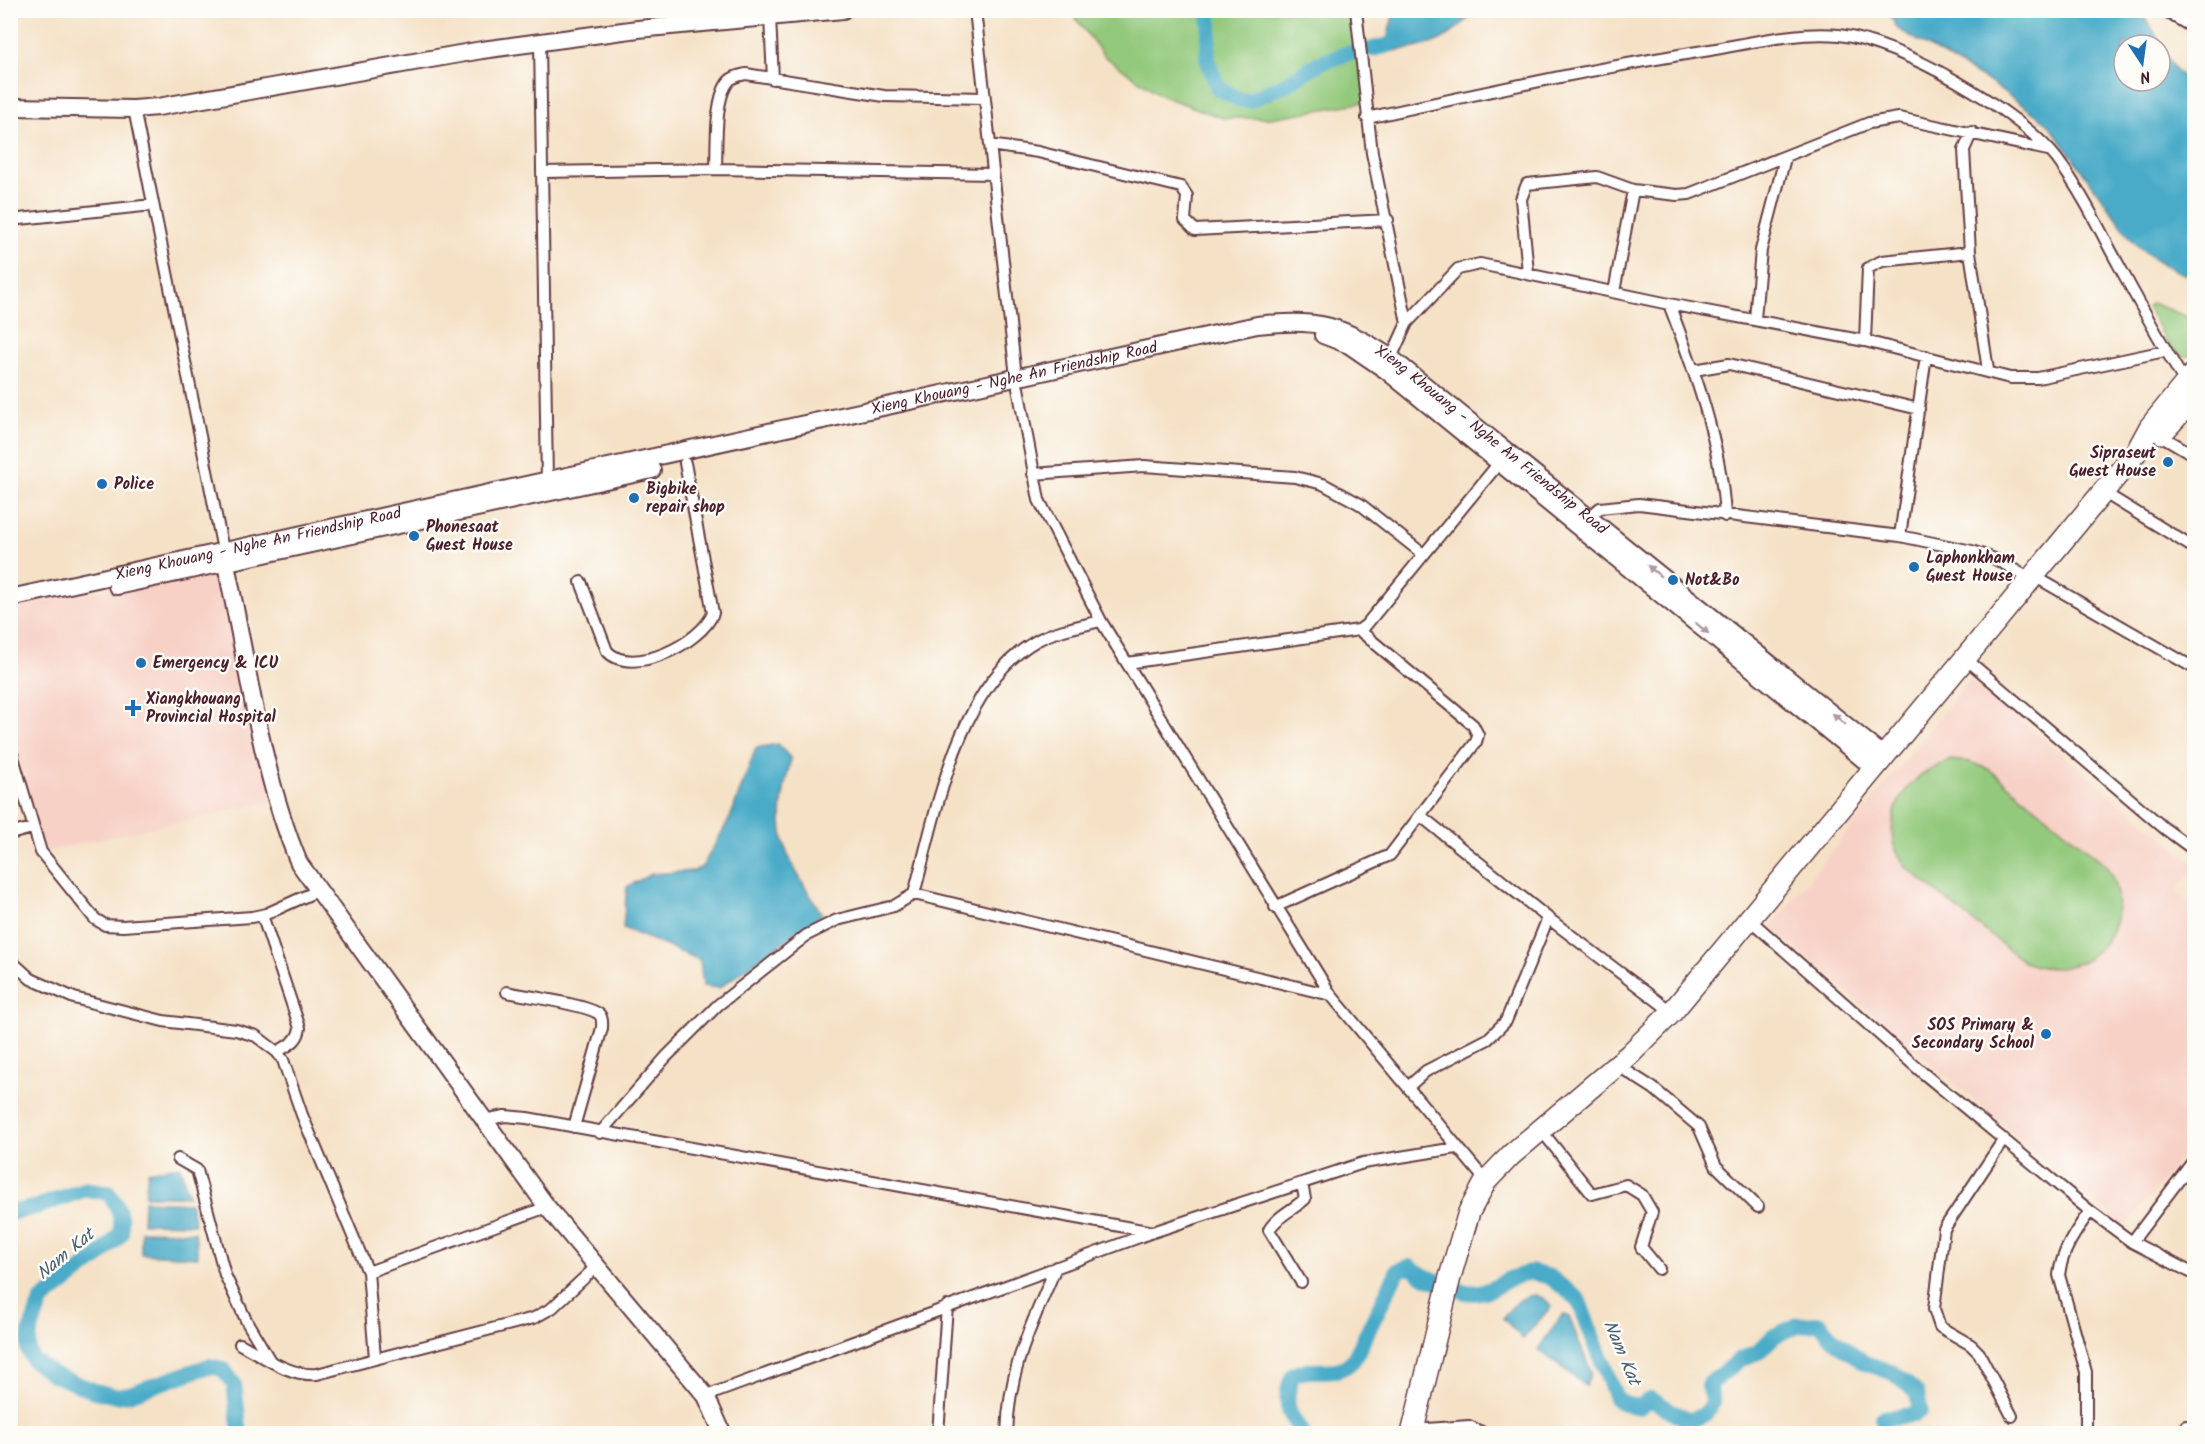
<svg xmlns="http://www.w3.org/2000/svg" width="2205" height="1444" font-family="Kalam,sans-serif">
	<rect width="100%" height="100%" fill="#fdfcf7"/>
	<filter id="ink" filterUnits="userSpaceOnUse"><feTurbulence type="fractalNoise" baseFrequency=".0167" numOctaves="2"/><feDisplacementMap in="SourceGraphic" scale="12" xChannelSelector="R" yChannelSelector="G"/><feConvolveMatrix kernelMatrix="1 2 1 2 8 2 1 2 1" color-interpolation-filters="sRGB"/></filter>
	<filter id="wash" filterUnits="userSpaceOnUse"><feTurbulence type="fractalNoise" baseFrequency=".008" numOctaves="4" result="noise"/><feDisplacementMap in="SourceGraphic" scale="24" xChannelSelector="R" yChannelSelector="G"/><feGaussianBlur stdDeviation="1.35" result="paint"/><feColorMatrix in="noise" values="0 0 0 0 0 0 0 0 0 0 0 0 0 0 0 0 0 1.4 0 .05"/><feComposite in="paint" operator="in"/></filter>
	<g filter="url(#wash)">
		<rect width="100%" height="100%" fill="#f5e1c6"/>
		<path fill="#f7d1c6" d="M225 562 278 800 41 852 11 747 10 609Z
			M1970 679 2194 863V867L2177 891 2194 907V1141L2131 1221 2122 1226 1771 927Z"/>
		<path fill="#93c97b" stroke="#6e7453" stroke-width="1.5" d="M1070 11H1356L1366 102 1270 118H1223L1162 96 1105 57Z
			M2151 303 2194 319V354L2184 357 2169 346 2147 307Z
			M1951 760 1971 762 1990 770 2106 865C2142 924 2088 988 2024 962L1907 868C1903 862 1898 855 1895 848 1892 841 1892 829 1893 821 1899 787 1921 772 1951 760Z"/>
		<path fill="#48abc8" stroke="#49657a" stroke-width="1.5" fill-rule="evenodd" d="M2134 10C2163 27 2161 70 2194 83V277C2172 272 2148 256 2132 240L2048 123 1991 83 1898 29 1887 11ZM2124 45H2160V81H2124Z
			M1394 11V10L1476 11C1443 43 1437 45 1392 51L1387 40Z
			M778 744 791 759C771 836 781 849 822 914L719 988 703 986 700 960 623 928 627 887 651 874 694 871 702 867 730 818 756 748Z
			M180 1166 189 1196H145L148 1171Z
			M144 1201 190 1203 195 1224 143 1223Z
			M141 1231 195 1232 198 1257 141 1254Z
			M1535 1295 1545 1299 1551 1307 1523 1339 1503 1318C1512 1306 1519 1297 1535 1295Z
			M1563 1314 1569 1317 1591 1372 1586 1386 1538 1349Z"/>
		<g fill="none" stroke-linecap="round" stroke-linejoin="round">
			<path stroke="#48abc8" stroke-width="16" d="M1208 10 1210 25 1207 59 1218 88 1240 100H1250L1288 83 1317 64 1349 53
				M1372 49 1389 45
				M10 1213 37 1207 86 1189 108 1193C119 1206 122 1218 121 1234L98 1257 41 1301 30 1332 28 1350 33 1360 54 1375 95 1391 116 1396 129 1394 209 1366 223 1369 234 1384 240 1434
				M1303 1434C1286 1412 1283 1399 1293 1375 1314 1364 1337 1380 1354 1359L1398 1270 1410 1267 1424 1276 1465 1292 1475 1293 1492 1289 1509 1279 1531 1272 1550 1277 1578 1299 1616 1398 1624 1404 1639 1407 1651 1399 1689 1421 1705 1414 1713 1402 1708 1385 1739 1360 1758 1352 1774 1336 1798 1325 1820 1324 1834 1340 1865 1363 1894 1373 1917 1393 1920 1410 1914 1415 1883 1418 1886 1434"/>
		</g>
	</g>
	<g filter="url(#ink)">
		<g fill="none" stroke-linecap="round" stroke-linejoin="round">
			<g stroke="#643c42" stroke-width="14">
				<path id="street" d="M975 10 1016 377
					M1356 10 1372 153 1407 323 1391 358
					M770 17 773 79
					M540 42 547 480
					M134 109 223 550
					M1367 118C1481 93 1595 68 1710 50 1751 43 1797 31 1839 35 1900 42 2019 110 2057 159 2078 187 2094 218 2110 249 2135 295 2159 340 2186 384
					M1972 132 1964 150 1970 252 1988 370
					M990 145 1038 152 1181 187 1187 196 1185 220 1195 230 1388 220
					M716 169C717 147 714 98 729 81 733 76 741 75 746 74L884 96 985 98
					M543 172 716 169 993 174
					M10 220 153 205
					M1528 272 1521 199 1527 184 1597 177 1633 190 1677 195 1689 194 1869 123 1899 118 2048 150
					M1614 292 1633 190
					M1669 304C1695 372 1721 443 1725 516
					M1755 319 1761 250 1785 158
					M1407 323 1458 269 1480 264 1669 304 1865 341 2010 378H2038L2165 351
					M1865 341 1868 268 1882 261 1970 252
					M1694 370 1729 364 1919 409
					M1018 388 1039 500 1101 621 1331 995 1486 1181
					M2160 435 2194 455
					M1033 474 1144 466 1295 477 1323 484 1360 504 1423 554
					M2103 492 2194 548
					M1588 518 1600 508 1639 504 1900 536 1972 551 1995 559 2031 579
					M1900 536 1926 356
					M2034 576 2194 668
					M581 582 607 651C631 678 702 643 713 613L685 463
					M1965 658 2164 828 2194 850
					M1127 663 1359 630 1366 625 1499 463
					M10 747 41 852 95 919 105 925 123 926 252 917 266 914 317 891
					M1421 816 1548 918 1672 1012
					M10 834 32 828
					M914 894 1331 995
					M1275 907 1390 855 1476 742 1478 735 1473 725 1359 630
					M262 915 300 1028C298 1042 288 1045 277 1052
					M1749 919 1923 1073 2090 1211 2132 1242 2194 1274
					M10 960 31 979 74 998 163 1021 236 1030 256 1036 277 1052 283 1060 302 1115 368 1272 375 1358
					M507 992C524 996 591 1005 600 1015 603 1019 602 1024 602 1028L574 1127
					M1617 1065 1653 1088 1699 1127 1716 1166 1758 1207
					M1408 1087 1426 1071 1488 1039 1506 1021 1548 918
					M483 1120 505 1116 527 1118 1153 1232
					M1541 1130 1592 1194 1626 1185 1642 1195 1652 1212 1641 1247 1659 1269
					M600 1133 666 1057 718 1005 807 935 837 920 894 906 914 894C936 814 957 686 1036 641 1056 630 1080 626 1101 621
					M2004 1139 1944 1229 1934 1309 1940 1327 1971 1345 1979 1353 2012 1416
					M178 1159 197 1170 225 1275 247 1322 269 1359
					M2132 1242 2194 1160
					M368 1272 547 1207
					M1301 1282 1269 1230C1276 1217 1294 1209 1305 1199L1302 1184
					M240 1344C263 1356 290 1377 317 1374L534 1318 552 1308 598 1265
					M706 1396 1153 1232 1363 1163 1456 1148
					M1413 1430 1469 1426 1486 1434
					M938 1434 947 1306
					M1007 1434C1009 1366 1031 1327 1056 1267
					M2086 1434V1372L2059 1275C2062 1250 2076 1231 2090 1211
					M2182 1434 2186 1426"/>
			</g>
			<g stroke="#643c42" stroke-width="20">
				<g id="secondary">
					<path d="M2169 10 2194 25"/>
					<path d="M10 107 134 109 158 107 482 50 638 29 843 10"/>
					<path d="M1323 335 1349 345 1387 371 1874 768"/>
					<path d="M223 551C247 655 258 765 299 863L547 1207 706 1396 723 1434"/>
					<path d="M117 586 652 470"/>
					<path id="s1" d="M10 598 1257 325C1318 318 1341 325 1391 358L1884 756"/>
				</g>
			</g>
			<g stroke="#643c42" stroke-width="24">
				<path id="highway" d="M2162 433 2194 398
					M1412 1434 1450 1277 1469 1212 1486 1181 1511 1155 1629 1055 1672 1012 2137 451 2150 427 2194 373"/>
			</g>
			<use href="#street" stroke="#fff" stroke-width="10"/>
			<use href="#secondary" stroke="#fff" stroke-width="16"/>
			<use href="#highway" stroke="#fff" stroke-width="21"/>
		</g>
		<defs><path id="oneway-solid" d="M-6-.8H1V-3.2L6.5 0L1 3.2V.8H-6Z" transform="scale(1.5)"/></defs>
		<g fill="#ae9aa0">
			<use href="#oneway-solid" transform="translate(1654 571) rotate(-141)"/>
			<use href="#oneway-solid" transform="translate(1702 628) rotate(39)"/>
			<use href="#oneway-solid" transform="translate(1839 719) rotate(-141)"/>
		</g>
	</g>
	<g fill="#1f6fb2" stroke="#fdfcf7" stroke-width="2">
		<circle cx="2168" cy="462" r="6"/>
		<circle cx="102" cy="484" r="6"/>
		<circle cx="634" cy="498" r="6"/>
		<circle cx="414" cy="536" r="6"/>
		<circle cx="1914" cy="567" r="6"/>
		<circle cx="1673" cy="580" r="6"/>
		<circle cx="141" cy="663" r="6"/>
		<path d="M130 699h6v6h6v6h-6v6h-6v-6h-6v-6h6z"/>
		<circle cx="2046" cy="1034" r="6"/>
	</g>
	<g text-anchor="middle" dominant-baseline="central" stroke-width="5" stroke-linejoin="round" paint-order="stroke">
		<g font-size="16" fill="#4a1f2b" stroke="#fdfcf7">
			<text stroke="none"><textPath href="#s1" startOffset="1028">Xieng Khouang - Nghe An Friendship Road</textPath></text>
			<text stroke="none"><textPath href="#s1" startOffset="1548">Xieng Khouang - Nghe An Friendship Road</textPath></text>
			<text stroke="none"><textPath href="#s1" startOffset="254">Xieng Khouang - Nghe An Friendship Road</textPath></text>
		</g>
		<g font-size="16" font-weight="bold" fill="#4a1f2b" stroke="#fdfcf7" text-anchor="start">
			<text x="2156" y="453" text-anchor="end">Sipraseut<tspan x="2156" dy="18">Guest House</tspan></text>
			<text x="114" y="484">Police</text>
			<text x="646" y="489">Bigbike<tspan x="646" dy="18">repair shop</tspan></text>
			<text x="426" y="527">Phonesaat<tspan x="426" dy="18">Guest House</tspan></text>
			<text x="1926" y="558">Laphonkham<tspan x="1926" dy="18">Guest House</tspan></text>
			<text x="1685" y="580">Not&amp;Bo</text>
			<text x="153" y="663">Emergency &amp; ICU</text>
			<text x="146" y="699">Xiangkhouang<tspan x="146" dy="18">Provincial Hospital</tspan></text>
			<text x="2034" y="1025" text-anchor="end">SOS Primary &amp;<tspan x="2034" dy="18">Secondary School</tspan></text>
		</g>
		<g font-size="18" font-style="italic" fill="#495e72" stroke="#fdfcf7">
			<text transform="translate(66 1255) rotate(-40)">Nam Kat</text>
			<text transform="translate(1621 1353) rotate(67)">Nam Kat</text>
		</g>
	</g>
	<rect width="2205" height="1444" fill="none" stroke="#fdfcf7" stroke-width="36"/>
	<g transform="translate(2142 63) rotate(167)"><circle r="28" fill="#fdfcf7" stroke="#b5a4a5" stroke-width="1.5"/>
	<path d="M0-4.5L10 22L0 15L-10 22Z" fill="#1f6fb2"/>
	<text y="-9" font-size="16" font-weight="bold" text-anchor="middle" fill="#4a1f2b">N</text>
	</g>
</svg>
